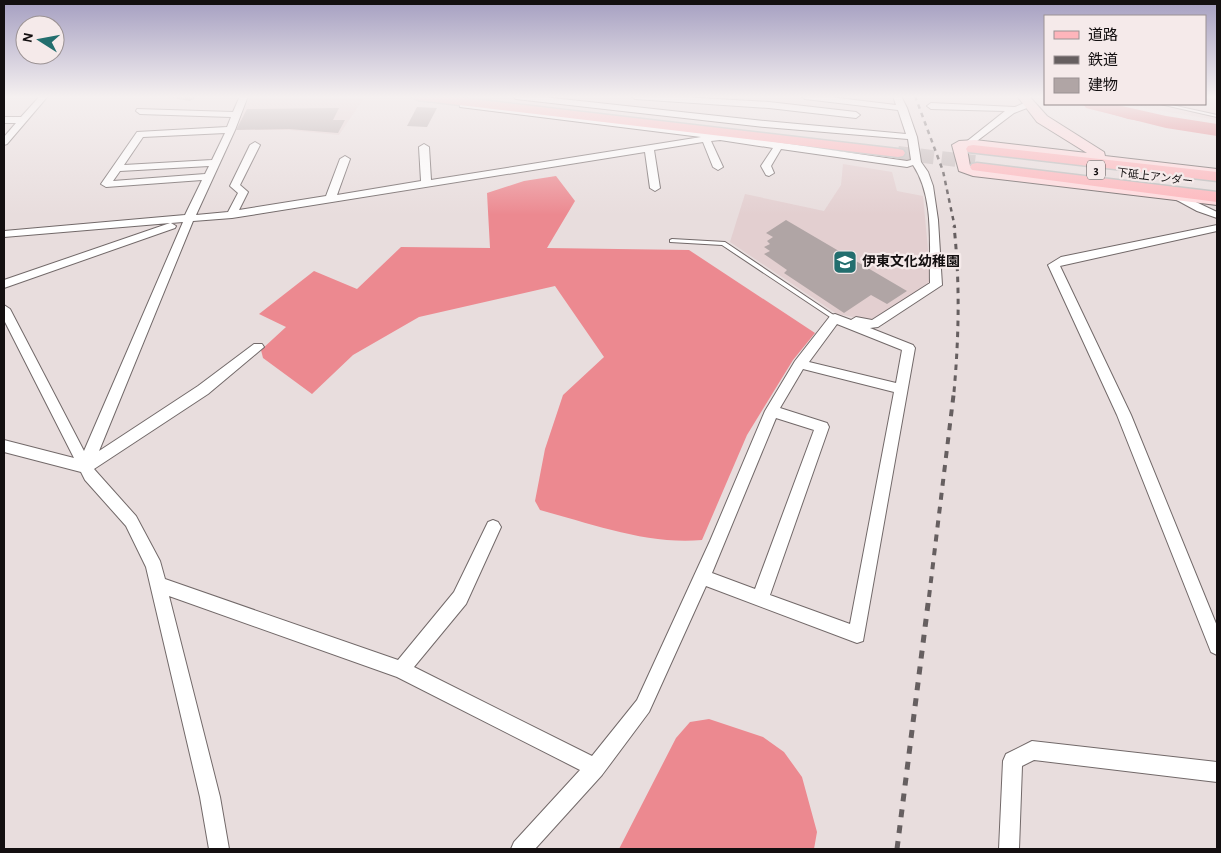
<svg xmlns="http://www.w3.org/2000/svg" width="1221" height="853" font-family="'Alegreya Sans','Noto Sans JP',sans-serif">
	<rect width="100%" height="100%" fill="#e8dddd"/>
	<path fill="#e3cfd0" d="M250 96H344L364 98 339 135 289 130H236Z
		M1205 96H1217V120L1121 104H1205Z
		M843 164 892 172 897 191 923 196 931 282 875 319 870 320 837 314 730 242 745 194 824 211 841 185Z"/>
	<path fill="#ec8990" d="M556 176 575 201 547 248 689 250 815 333 793 360 747 435 702 540C648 545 592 524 540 510L535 501 545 449 563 395 604 357 555 286 419 317 353 355 312 394 263 358 261 350 286 327 259 314 314 271 357 289 401 247 490 248 487 193 524 181Z
		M709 719 763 737 784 752 802 777 817 832 814 849H619L676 738 690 722Z"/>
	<path fill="#e28087" d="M1079 104H1098L1135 115 1217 126V133L1128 119Z"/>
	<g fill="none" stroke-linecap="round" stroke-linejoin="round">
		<path fill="#e28087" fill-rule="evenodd" d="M1083 104H1113L1166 116 1217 124V136L1166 128 1086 108Z"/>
	</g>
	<path fill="#b0a5a5" d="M161 96H199L190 101Z
		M417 107 437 108 427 127 407 126Z
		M339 108 333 120H345L338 133 289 129 236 130 247 109Z
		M786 220 907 291 887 304 871 295 844 313 784 273 787 270 764 254 770 251 764 247 770 244 767 241 773 237 766 233Z"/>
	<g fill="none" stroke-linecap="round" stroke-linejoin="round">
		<path stroke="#c8bebe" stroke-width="14" stroke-dasharray="14 8" stroke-linecap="butt" d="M898 153 975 162"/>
		<g stroke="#726969" stroke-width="2">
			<path id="lane" d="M1160 104H1167L1217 115V117Z
				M672 239 725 242 838 318 837 319H833L722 245 670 242V240Z"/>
		</g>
		<g stroke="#726969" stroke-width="2">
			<path id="street" d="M40 96H48L7 144 4 145V137L16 123H4V117H21Z
				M240 96H248L235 130 196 215 228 212 238 193 230 186 250 145 255 142 260 145 240 185 248 192 239 210 326 196 340 159 345 156 350 159 337 195 421 181 419 147 424 144 429 147 431 180 701 137 460 107V103L463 102 720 134 907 161 911 160 908 139 765 127 516 99 512 96H534L765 121 906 134 898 110 805 99 801 96H822L896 105 893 96H901L907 108 917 137 921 162 928 172 933 186 938 220 942 285 878 327 870 328 913 345 915 348 863 641 857 643 706 586 649 712 602 775 535 849H511L514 842 580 770 397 677 169 596 220 797 229 849H209L200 797 146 567 126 526 85 480 81 472 4 452V440L74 458 4 320V305L10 309 84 451 183 222 171 223 176 226 175 228 4 288V280L170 223 4 237V231L185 215 202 180 106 187 101 184 137 132 227 127 231 117 140 114 136 111 137 109 233 112ZM225 133 212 160 124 165 143 137ZM720 140 773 148 761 166 766 175 769 176 774 173 771 166 781 149 907 167 913 165C935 198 929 246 930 283L872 320 856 317 851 320 835 314 831 315 795 361 765 411 710 541 637 700 592 756 414 667 466 604 501 527 498 522 493 520 488 522 454 592 398 660 165 579 160 561 136 516 94 469 208 394 264 347 262 344H254L198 386 99 451 193 221 232 218 645 152 650 188 655 191 660 188 654 150 703 142 713 167 718 170 723 167 711 141ZM209 166 205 174 113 181 120 171ZM837 324 902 350 896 383 809 362ZM803 369 894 392 850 624 770 595 829 427 827 423 780 408ZM776 418 814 430 755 589 712 573Z
				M631 96H666L769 102 856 112 860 115 856 118 769 108 635 99Z
				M1029 101 1033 104 1032 106 1014 113 969 147 966 146V142L1005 111 931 109 927 106 931 103 1015 107Z
				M1177 193 1217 212V218L1197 211 1173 198V194Z
				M1217 225V231L1060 266 1131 415 1217 626V655L1211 652 1117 415 1048 265 1061 257Z
				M1032 741 1217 762V782L1034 760 1022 766 1019 849H999L1003 761 1006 754Z"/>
		</g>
		<g stroke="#726969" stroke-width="2">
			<path id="secondary" d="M1017 96H1029L1047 116 1104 152 1105 156 1217 169V177L975 148 967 149 970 166 976 168 1217 197V205L973 176 959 171 952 145 959 141 975 140 1087 153 1037 122Z"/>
		</g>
		<g stroke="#bdbcbc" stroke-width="3">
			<path id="primary" d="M411 96H447L898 149 903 150 905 153 903 156 898 157 418 100Z
				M973 145 1217 172V181L968 152 966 149 968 146Z
				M977 163 1217 192V202L972 170 970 167 972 164Z"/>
		</g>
		<use href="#lane" fill="#fff" fill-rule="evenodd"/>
		<use href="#street" fill="#fff" fill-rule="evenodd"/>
		<use href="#secondary" fill="#ffdadd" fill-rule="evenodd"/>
		<use href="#primary" fill="#feb5bb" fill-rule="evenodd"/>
		<path stroke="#665f60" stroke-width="2.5" stroke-dasharray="4.5 4.5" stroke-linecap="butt" d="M915 96 943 171 955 228"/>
		<path stroke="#665f60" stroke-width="3" stroke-dasharray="5.5 5.5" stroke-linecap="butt" d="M954 392C959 336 960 282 954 226"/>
		<path stroke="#665f60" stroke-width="4" stroke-dasharray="7 7" stroke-linecap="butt" d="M929 597 954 391"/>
		<path stroke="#665f60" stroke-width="5" stroke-dasharray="8 8" stroke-linecap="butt" d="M897 849 929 596"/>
	</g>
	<linearGradient id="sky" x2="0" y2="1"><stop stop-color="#a59fc1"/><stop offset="0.45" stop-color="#f5f0f0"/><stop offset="1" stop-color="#f5f0f0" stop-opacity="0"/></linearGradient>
	<rect width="1221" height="215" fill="url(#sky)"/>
	<defs>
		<g id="school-square" transform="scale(1.25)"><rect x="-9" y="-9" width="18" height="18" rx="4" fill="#226e6e" stroke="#f5eaea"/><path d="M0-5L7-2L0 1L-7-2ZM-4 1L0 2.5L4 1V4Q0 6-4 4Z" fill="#fff"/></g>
	</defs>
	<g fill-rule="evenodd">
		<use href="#school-square" x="845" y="262"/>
	</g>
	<g text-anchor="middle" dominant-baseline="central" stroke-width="4.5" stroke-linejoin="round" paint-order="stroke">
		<g font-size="11" fill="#130f10" stroke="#f5eaea">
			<text transform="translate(1155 177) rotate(7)">下砥上アンダー</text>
		</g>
		<rect fill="#f5eaea" stroke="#575151" stroke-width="1" x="1087" y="160.5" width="18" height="19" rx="4"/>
		<g font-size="12" font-weight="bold" fill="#130f10">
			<text x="1096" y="170">3</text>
		</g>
		<g font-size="14" font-weight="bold" fill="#130f10" stroke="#f5eaea" text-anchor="start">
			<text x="862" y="262">伊東文化幼稚園</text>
		</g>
	</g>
	<rect width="1221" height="853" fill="none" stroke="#130f10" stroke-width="10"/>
	<rect x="1044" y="15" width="162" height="90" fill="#f5eaea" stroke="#9b9293"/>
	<rect x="1054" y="31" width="25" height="8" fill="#feb5bb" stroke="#9b9293"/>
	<text x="1088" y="40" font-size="15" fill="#130f10">道路</text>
	<rect x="1054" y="56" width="25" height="8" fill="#665f60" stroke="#9b9293"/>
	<text x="1088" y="65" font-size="15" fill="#130f10">鉄道</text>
	<rect x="1054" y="78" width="25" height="15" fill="#b0a5a5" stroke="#9b9293"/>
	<text x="1088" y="90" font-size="15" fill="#130f10">建物</text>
	<g transform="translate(40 40) rotate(281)"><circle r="24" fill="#f5eaea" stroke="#9b9293"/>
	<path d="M0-4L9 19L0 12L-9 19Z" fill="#226e6e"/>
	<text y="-8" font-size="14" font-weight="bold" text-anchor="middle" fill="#130f10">N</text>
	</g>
</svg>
